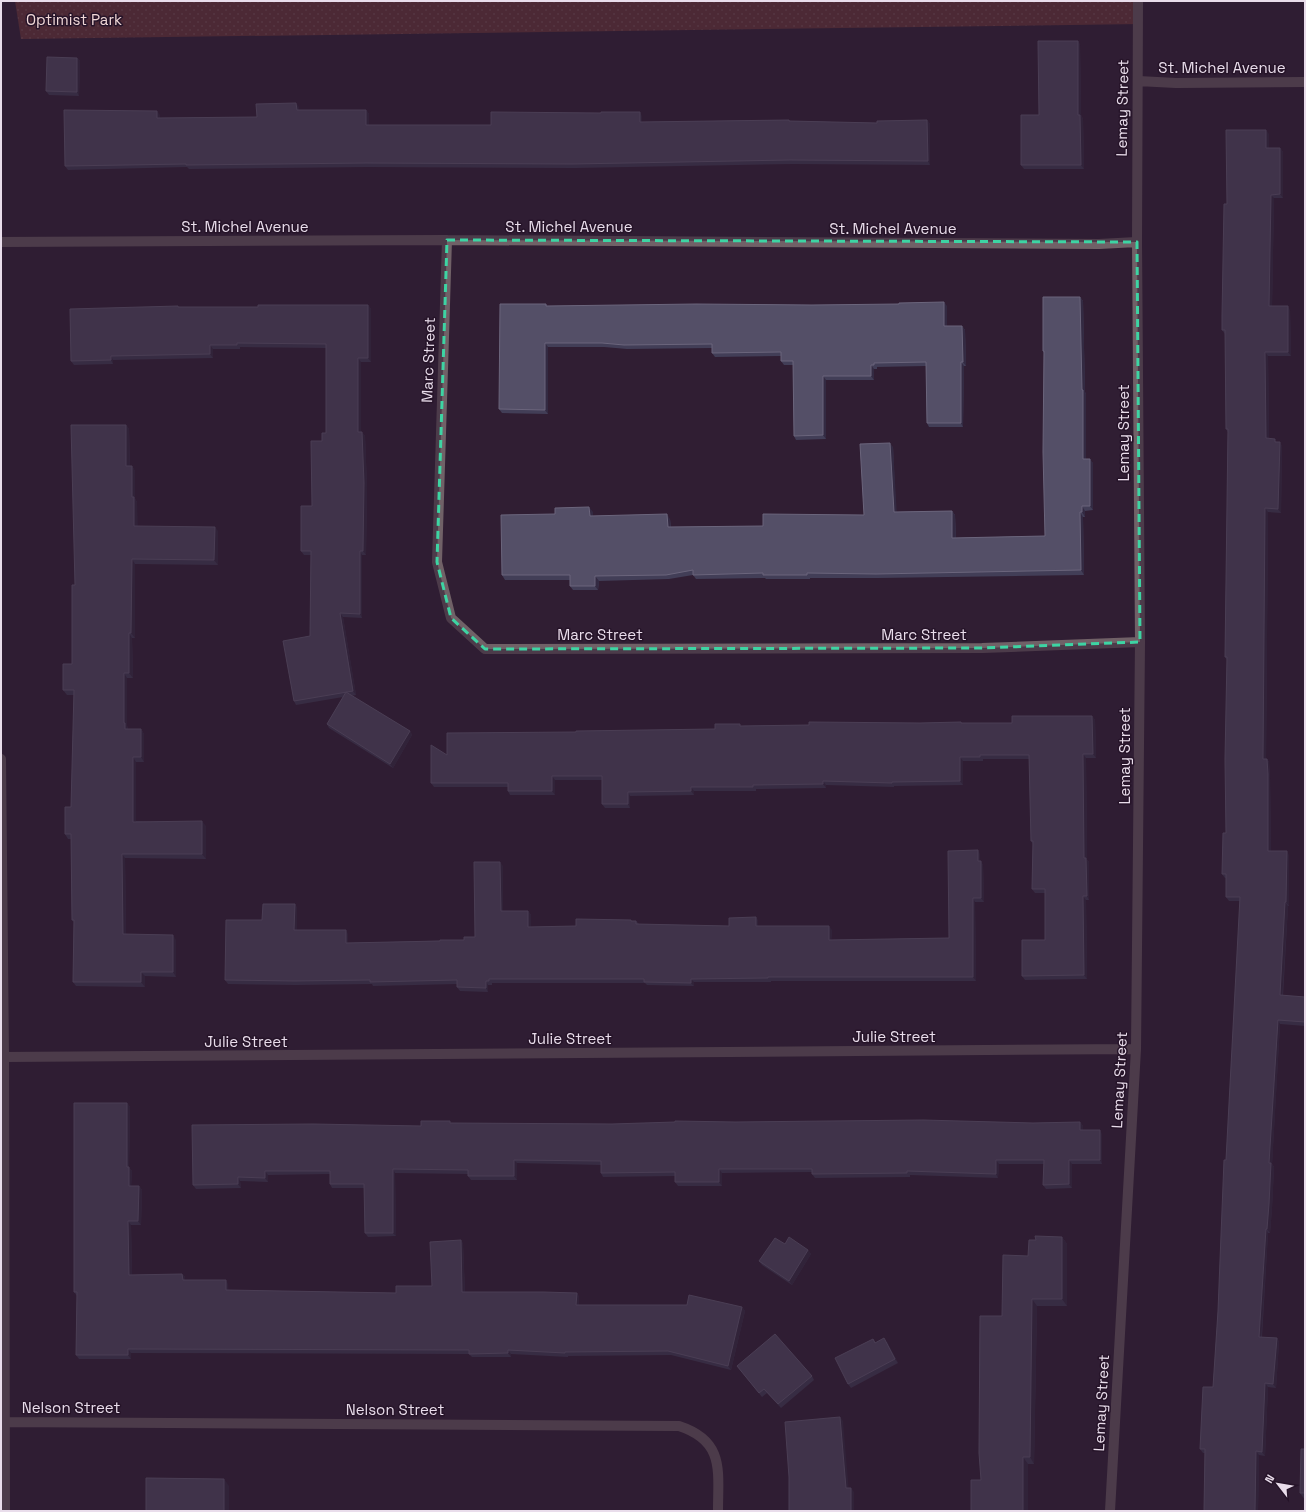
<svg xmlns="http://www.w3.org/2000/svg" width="1306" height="1512" font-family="'Space Grotesk',sans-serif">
	<defs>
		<pattern id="park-dots" width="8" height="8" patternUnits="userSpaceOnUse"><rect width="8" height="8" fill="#6f3938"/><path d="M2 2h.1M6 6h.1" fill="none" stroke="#845555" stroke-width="1.8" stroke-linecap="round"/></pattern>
	</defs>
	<rect width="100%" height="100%" fill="#301e33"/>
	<path fill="url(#park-dots)" d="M15 1H1140L1141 24 21 39Z"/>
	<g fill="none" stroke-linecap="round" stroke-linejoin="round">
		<path stroke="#706167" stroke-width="10" d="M1138 81 1176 83 1305 82
			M447 240 437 562 451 618 485 649 982 648 1140 642
			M1 242 447 240 1099 244 1137 242
			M1 759 4 1057 5 1511
			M4 1057 1136 1049
			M1 1422 679 1426C725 1441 718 1471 718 1511
			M1110 1511 1136 1049 1140 642 1137 242 1138 1"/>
	</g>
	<path fill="#423e57" d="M1078 41 1080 45 1081 115 1083 119 1084 169H1024L1021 165 1039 115Z
		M77 58 80 61 79 96 49 95 46 91Z
		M299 107V110H366L369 114V125H491L642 116V122L789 120 790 121 877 123 927 120 930 124V165L793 164 575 168 368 167 189 169 187 167 68 170 65 166 160 115V118L257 117Z
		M1269 134V148H1280L1283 152V198H1274L1272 306 1290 310 1291 356H1268L1269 438 1277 442 1282 446 1281 513 1268 512 1266 759H1267L1269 762 1270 778 1271 851 1289 855V906H1288L1283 996 1305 997V1026L1280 1024 1272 1164 1274 1167 1272 1208 1270 1233H1268L1262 1337 1277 1338 1279 1342 1276 1388 1268 1387 1265 1456 1259 1455 1258 1511H1204L1205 1453H1203L1200 1449 1213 1387 1218 1311 1240 901H1229L1226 897V878H1225L1222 874 1226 833 1227 660 1225 657 1228 432 1226 429 1225 334 1222 330 1227 204Z
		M1080 297 1083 301 1085 392 1086 394V459L1093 463V510L1085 511V517H1083L1084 575 879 578H810V579H766L765 578 696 579 693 575 669 579 599 581 598 590H573L570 586V580H505L502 575 555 514 593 512V516L670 519 671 527 763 526 864 515 893 447 896 512 952 511 955 515 956 538 1045 536 1044 353 1043 351Z
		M546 304 547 306 812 305 947 306V326H962L965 330 966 366H964L963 427H929L927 423 926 366 877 367V369H874V380H826V439L796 440 794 436 793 365H784L781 361V356L715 357 712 353V348L627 349 604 347H548V414L502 413 499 409Z
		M368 305 371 309V362H361V432L365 436 367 487 366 555H362V618L343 617 356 695 351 696 410 731 412 735 393 768 329 728 327 724 343 697 296 705 294 701 310 636 311 555H304L301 551 312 506 322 441 326 433V348L240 347V349H213V358L113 360V364L74 365 71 361 178 307H258Z
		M126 425 129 429 130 466H132L135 471V499L137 502V526L218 531V565L135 564V638H132L133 678H127V726L128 728V729H141L144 734V762H136V821L206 826V859L125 858 126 934 176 940V977L145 976V987L76 986 73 982 74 922 72 920 71 839H68L65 834 71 807 74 695H67L63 690 72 664 75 585Z
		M1092 716 1095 720 1096 758H1086L1087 860 1089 862V900H1086L1087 979 1025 980 1022 976 1045 940V893H1035L1032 889 1033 844 1031 841 1029 759H983V761H963V785L894 786V787L826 785V788L756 789V791H694V795L630 796V808H605L602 804V780H555V795H510L508 791V787H434L431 783 447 755 576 732 715 729 741 726 920 723 961 722 962 723H1012Z
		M980 854V861L983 865 984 902H975L976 981H771V982H694V986L647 985 645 983H492V985H488V992L460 991 457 987V984L373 986 372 984 296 985 228 984 225 980 262 920 295 904 297 908V930L348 934V943L464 940 475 937 503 866V911H528L531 915V927L576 926 636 921 639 924 729 926 756 917 758 921V926L832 930 831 940 949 938Z
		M127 1103 130 1107 129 1168 132 1171 131 1186H139L142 1190 141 1225H131L132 1275 182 1274 185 1277V1280L228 1284V1290L396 1293 432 1286 461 1240 463 1244 465 1292 577 1293 579 1297V1305L742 1307 745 1311 731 1370 671 1355 568 1356V1357L511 1354V1357H472L469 1354 131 1353V1359H79L76 1355 77 1296 74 1292Z
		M735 1122 1033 1123 1080 1122 1083 1126V1130L1102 1134V1164H1072V1188L1046 1189 1043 1185 1044 1164H999L998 1178 910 1175V1177L815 1178 812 1174V1172L722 1173V1186H678L675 1182V1176L603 1177 601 1173V1165L517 1163V1180H471L468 1176V1174L395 1173 396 1236 368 1237 365 1233 364 1188H332L330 1184V1174L268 1175V1182L240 1181 241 1188 196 1189 193 1185 421 1126 451 1123 612 1124Z
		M1062 1237 1067 1244V1306H1037L1034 1464H1028V1511H971L981 1480 1002 1316 1036 1240Z
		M785 1244 808 1250 811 1254 792 1285 762 1265 759 1261Z
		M873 1339 876 1343 887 1342 898 1363 851 1388 848 1384Z
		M737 1366 812 1376 814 1380 781 1408 767 1393 762 1397Z
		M1305 1449V1500L1300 1493Z"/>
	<path fill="#332a42" d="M1078 41 1080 45 1081 115 1083 119 1084 169 1081 165 1078 115Z
		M77 58 80 61 79 96 77 92Z
		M296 103 299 107V114L297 110Z
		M366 110 369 114V129L366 125Z
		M157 111 160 115V122L157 118Z
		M640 112 642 116V126L640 122Z
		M927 120 930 124V165L928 161Z
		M1266 130 1269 134V152L1266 148Z
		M1280 148 1283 152V198L1280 194Z
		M1271 195 1274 198 1272 310 1269 306Z
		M1080 297 1083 301 1085 392 1086 394V463L1083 459Z
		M944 302 947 306V330L944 326Z
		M368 305 371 309V362L368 358Z
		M1288 306 1290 310 1291 356 1288 352Z
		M962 326 965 330 966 366 963 362Z
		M545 343 548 347V414L545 410Z
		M210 345 213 349V358L210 354Z
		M1265 352 1268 356 1269 442 1266 438Z
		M111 356 113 360V364L111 360Z
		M358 358 361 362V436L358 432Z
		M961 362 964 366 963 427 961 423Z
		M871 365 874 369V380L871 376Z
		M823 376 826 380V439L823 435Z
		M126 425 129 429 130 470 126 466Z
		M362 432 365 436 367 487 366 555 363 551Z
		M1280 442 1282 446 1281 513 1278 509Z
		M890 443 893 447 897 516 894 512Z
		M1090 459 1093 463V510L1090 506Z
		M132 466 135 471V499L137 502 138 531 134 526 132 497Z
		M1082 506 1085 511V517L1082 512Z
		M589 507 593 512V521L590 516Z
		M1265 508 1268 512 1266 763 1263 759Z
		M952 511 955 515 956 542 952 538Z
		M1080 512 1083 517 1084 575 1081 570Z
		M667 514 670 519 671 531 668 527Z
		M215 527 218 531V565L214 560Z
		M360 551 362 555V618L360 614Z
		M132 559 135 564V638L131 633Z
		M595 576 599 581 598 590 595 586Z
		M340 613 343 617 356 695 353 691Z
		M129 633 132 638 133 678 129 673Z
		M124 673 127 678V726L128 728V734L125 729 124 723Z
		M1092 716 1095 720 1096 758 1093 754Z
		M141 729 144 734V762L141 757Z
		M410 731 412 735 393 768 390 764Z
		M1083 754 1086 758 1087 860 1089 862V900L1087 896 1084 858Z
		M133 757 136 762V826L133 822Z
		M960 757 963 761V785L960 781Z
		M1267 759 1269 762 1270 778 1271 855 1268 851Z
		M552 776 555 780V795L552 791Z
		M823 781 826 785V788L823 784Z
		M691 787 694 791V795L691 791Z
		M628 792 630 796V808L628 804Z
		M202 821 206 826V859L202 854Z
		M978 850 980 854V865L978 861Z
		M1287 851 1289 855V906L1286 902Z
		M122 854 125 858 126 939 123 934Z
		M981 861 983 865 984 902 981 898Z
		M500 862 503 866V915L501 911Z
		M1083 896 1086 900 1087 979 1084 975Z
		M973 898 975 902 976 981 973 977Z
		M1285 902 1288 906 1282 999 1280 995Z
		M295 904 297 908V934L294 930Z
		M528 911 531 915V931L528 927Z
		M756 917 758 921V930L756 926Z
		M829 926 832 930 831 944 829 940Z
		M346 930 348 934V947L346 943Z
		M173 935 176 940V977L173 972Z
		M141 972 145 976V987L141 982Z
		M691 979 694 982V986L691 983Z
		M486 981 488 985V992L486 988Z
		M1278 1020 1280 1024 1272 1164 1274 1167 1272 1208 1270 1233 1267 1229 1269 1163Z
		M127 1103 130 1107 129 1168 132 1171 131 1190 129 1186 127 1167Z
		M1080 1122 1083 1126V1134L1080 1130Z
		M1100 1130 1102 1134V1164L1100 1160Z
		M514 1160 517 1163V1180L514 1176Z
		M996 1160 999 1164 998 1178 996 1174Z
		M1069 1160 1072 1164V1188L1069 1184Z
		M393 1169 395 1173 396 1236 393 1233Z
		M719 1169 722 1173V1186L719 1182Z
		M265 1171 268 1175V1182L265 1178Z
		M238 1177 240 1181 241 1188 238 1184Z
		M139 1186 142 1190 141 1225 138 1221Z
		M128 1221 131 1225 132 1279 129 1275Z
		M1266 1229 1268 1233 1261 1341 1259 1337Z
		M1062 1237 1067 1244V1306L1062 1299Z
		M461 1240 463 1244 465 1296 462 1292Z
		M808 1250 811 1254 792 1285 789 1281Z
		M182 1274 185 1277V1284L183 1280Z
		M226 1280 228 1284 229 1294 226 1290Z
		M577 1293 579 1297V1309L576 1305Z
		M1032 1299 1037 1306 1034 1464 1030 1457Z
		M742 1307 745 1311 731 1370 728 1366Z
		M884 1338 887 1342 898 1363 895 1359Z
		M1277 1338 1279 1342 1276 1388 1273 1384Z
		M128 1349 131 1353V1359L128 1355Z
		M508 1350 511 1354V1357L508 1353Z
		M1265 1383 1268 1387 1265 1456 1262 1452Z
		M840 1417 843 1421 849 1492 846 1488Z
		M1256 1451 1259 1455 1258 1511H1255Z
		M1023 1457 1028 1464V1511H1023Z
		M224 1479 229 1486V1511H224Z
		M851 1488 854 1492V1511H851Z"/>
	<path fill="#544f67" stroke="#6b657c" d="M1038 41H1078V115H1080L1081 165H1021V115H1039Z
		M47 57 77 58V92L46 91Z
		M296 103 297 110H366V125H491V112L601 113V112H640V122L789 120V121L877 123V121L927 120 928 161 790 160 572 164 366 163 186 165V164L65 166 64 110 157 111V118L257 117 256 104Z
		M1226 130H1266V148H1280V194L1271 195 1269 306H1288V352H1265L1266 438 1275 439V442H1280L1278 509 1265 508 1263 759H1267L1268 774V851H1287L1286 902H1285L1280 995 1305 997V1022L1278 1020 1269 1163H1271L1269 1204 1267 1229H1266L1259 1337 1277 1338 1273 1384 1265 1383 1262 1452 1256 1451 1255 1511H1204L1205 1449H1200L1203 1387H1213L1218 1311 1224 1160H1226L1240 897H1226V874H1222L1223 833H1226L1225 759 1227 657H1225L1228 429H1226L1225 330H1222V316L1224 204H1227Z
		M1043 297H1080L1082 390H1083V459H1090V506H1082V512H1080L1081 570 876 574 807 573V575H763V573L693 575V570L666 575 595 576V586H570V575H502L501 515 555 514V508L589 507 590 516 667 514 668 527 763 526V514L864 515 860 444 890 443 894 512 952 511V538L1045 536 1043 452 1044 351H1043Z
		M944 302V326H962L963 362H961V423H927L926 362 874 363V365H871V376H823V435L794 436 793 361H781V352L712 353V344L624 345 602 343H545V410L499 409 500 304H546V306L696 304 812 305 899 304V303Z
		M258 305H368V358H358V432H362L364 483 363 551H360V614L340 613 353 691 294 701 283 641 310 636 311 551H301V506H312L311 441H322V433H326V344L237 343V345H210V354L111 356V360L71 361 70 309 178 306V307H258Z
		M71 425H126V466H132V497H134V526L215 527 214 560 132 559 131 633H129V673H124V723H125V729H141V757H133V822L202 821V854H122L123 934 173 935V972H141V982H73L74 920H72L71 834H65V807H71L74 690H63V664H72V585H75Z
		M346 692 410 731 390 764 327 724Z
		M1012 716H1092L1093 754H1083L1084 858H1086L1087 896H1083L1084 975 1022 976V940H1045V889H1032L1033 841H1031L1029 755H980V757H960V781L892 782V783L823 781V784L753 785V787H691V791L628 792V804H602V776H552V791H508V783H431V745L447 755V733L576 732V731L715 729V724H740V726L809 725V722L920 723 961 722V723H1012Z
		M978 850V861H981V898H973V977H768V978L691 979V983L644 982V979H489V981H486V988L457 987V980L370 982V980L294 981 225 980 226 920H262L263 904H295L294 930H346V943L440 941V940H464V937H475L474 862H500L501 911H528V927L576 926V919L631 920V921H636V924L729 926V918L756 917V926H829V940L949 938 948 851Z
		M74 1103H127V1167H129V1186H139L138 1221H128L129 1275 182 1274 183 1280H226V1290L396 1293V1286H432L430 1242 461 1240 462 1292H543L577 1293 576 1305H687L689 1295 742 1307 728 1366 668 1351 565 1352V1353L508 1350V1353L469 1354V1350L128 1349V1355H76L77 1292H74Z
		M923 1120 1033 1123 1080 1122V1130H1100V1160H1069V1184L1043 1185 1044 1160H996V1174L907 1171V1173L812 1174V1169H719V1182H675V1172L601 1173V1161L514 1160V1176H468V1170L393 1169V1233H365L364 1184H330V1171H265V1178L238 1177V1184L193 1185 192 1125 313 1124 421 1126V1121H450V1123L612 1124 675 1122V1121L735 1122Z
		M1035 1236 1062 1237V1299H1032L1030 1457H1023V1511H971V1480H981L979 1453 980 1316H1002L1003 1255 1028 1256 1029 1240H1036Z
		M789 1237 808 1250 789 1281 759 1261 775 1238 785 1244Z
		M775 1334 812 1376 778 1404 764 1389 759 1393 737 1366Z
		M884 1338 895 1359 848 1384 835 1358 873 1339 875 1343Z
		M840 1417 846 1488H851V1511H789V1477L785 1422Z
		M1301 1449H1305V1493H1300Z
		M146 1478 224 1479V1511H146Z"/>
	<path d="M0 0H1306V1512H0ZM447 240 1137 242 1140 642 982 648 485 649 451 618 437 562Z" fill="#301e33" fill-opacity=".55" fill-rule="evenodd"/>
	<path fill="none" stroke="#3dd4a3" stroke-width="3" stroke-dasharray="8 5" stroke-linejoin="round" d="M447 240 1137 242 1140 642 982 648 485 649 451 618 437 562Z"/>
	<g text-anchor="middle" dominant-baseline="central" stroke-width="3" stroke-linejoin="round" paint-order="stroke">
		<g font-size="15" fill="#f0d7d6" stroke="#261429">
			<text x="74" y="19">Optimist Park</text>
		</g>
		<g font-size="15" fill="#e9ddeb" stroke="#261429">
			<text x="1222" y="67">St. Michel Avenue</text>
			<text transform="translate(1122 108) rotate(-89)">Lemay Street</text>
			<text x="245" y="226">St. Michel Avenue</text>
			<text x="569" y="226">St. Michel Avenue</text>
			<text x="893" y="228">St. Michel Avenue</text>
			<text transform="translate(428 360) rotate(-88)">Marc Street</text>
			<text transform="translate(1123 433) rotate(-90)">Lemay Street</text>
			<text x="600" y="634">Marc Street</text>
			<text x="924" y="634">Marc Street</text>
			<text transform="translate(1124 756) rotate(-90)">Lemay Street</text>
			<text x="894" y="1036">Julie Street</text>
			<text x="570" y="1038">Julie Street</text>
			<text x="246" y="1041">Julie Street</text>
			<text transform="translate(1119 1080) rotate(-87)">Lemay Street</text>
			<text transform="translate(1101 1403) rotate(-87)">Lemay Street</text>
			<text x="71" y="1407">Nelson Street</text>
			<text x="395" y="1409">Nelson Street</text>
		</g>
	</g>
	<rect width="1306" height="1512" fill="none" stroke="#e9ddeb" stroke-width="4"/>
	<g transform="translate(1278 1484) rotate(301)" stroke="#261429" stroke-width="3" paint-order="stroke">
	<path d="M0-3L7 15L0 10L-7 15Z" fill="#e9ddeb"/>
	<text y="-6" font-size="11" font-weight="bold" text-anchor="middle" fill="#e9ddeb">N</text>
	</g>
</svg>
